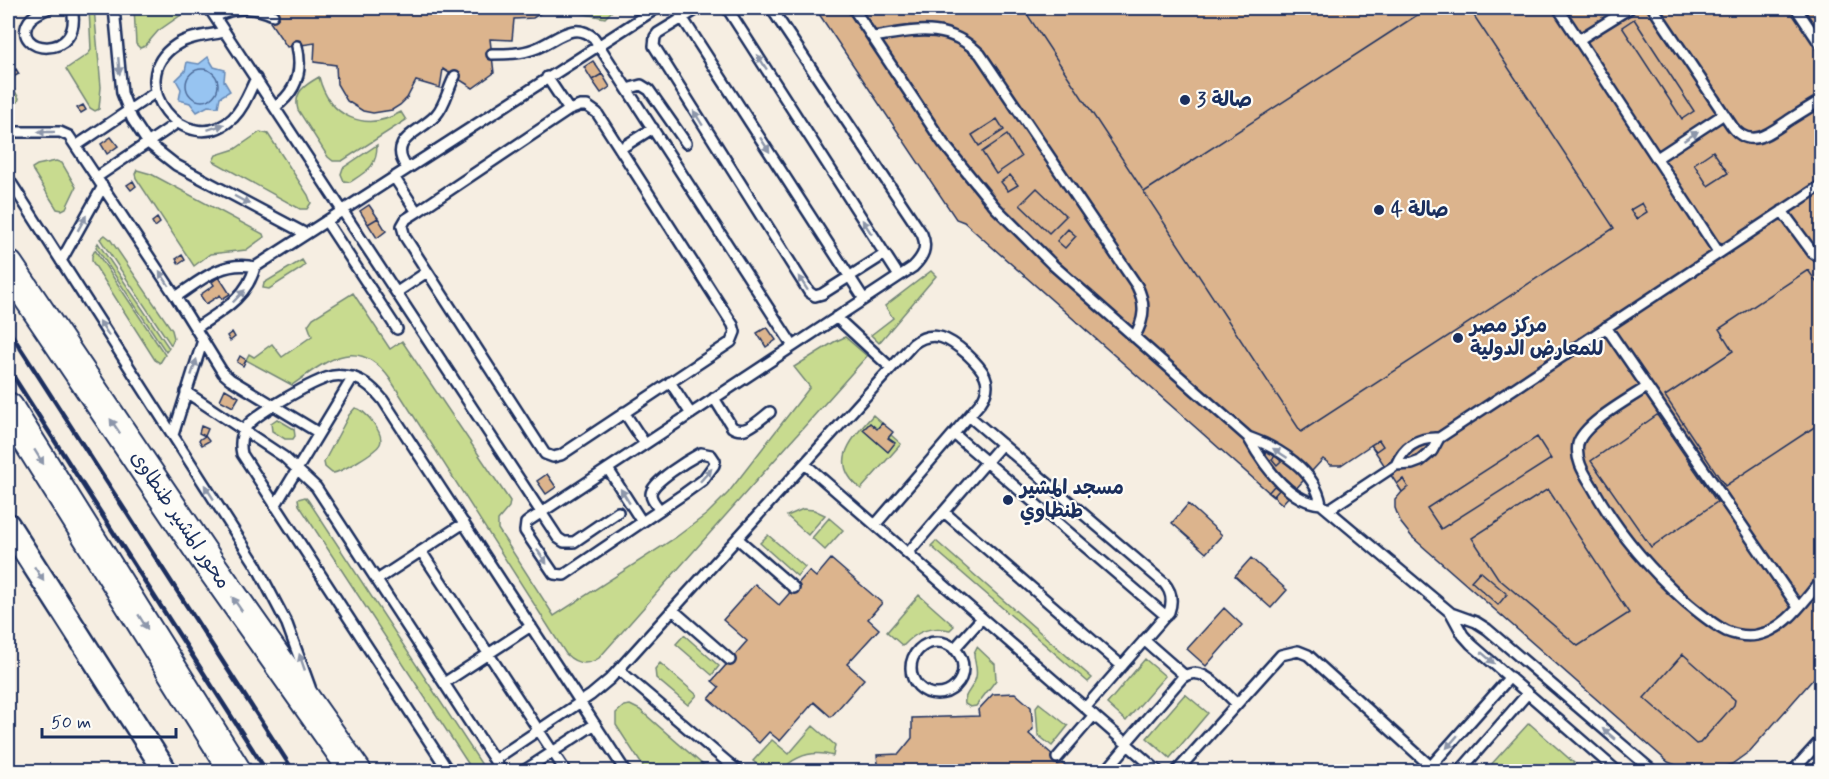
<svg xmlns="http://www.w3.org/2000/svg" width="1829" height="779" font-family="Mynerve,'Playpen Sans Arabic',sans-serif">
	<rect width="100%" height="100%" fill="#f6eee2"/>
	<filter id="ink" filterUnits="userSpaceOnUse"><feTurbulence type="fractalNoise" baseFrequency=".0167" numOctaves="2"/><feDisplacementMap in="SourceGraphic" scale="12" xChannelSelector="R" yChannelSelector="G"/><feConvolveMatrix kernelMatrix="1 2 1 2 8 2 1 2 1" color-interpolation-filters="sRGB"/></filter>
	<g filter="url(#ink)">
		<path fill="#c8db8f" stroke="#728576" stroke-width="1.5" d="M89 8H94L101 87 99 109 95 111 90 108 66 69 88 54 91 50Z
			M134 8H183L181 15 158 31 145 46 140 48 136 44Z
			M588 8H612V11L605 18 579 13Z
			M319 77C329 117 365 133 401 112L406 120 342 161H333L328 157 298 110C293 92 305 85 319 77Z
			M8 80 19 98 18 102H10L8 99Z
			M260 132 268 134 308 195 311 203 307 209H300L213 161 216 155 235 149Z
			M377 145C377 167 367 171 350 182L344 181 341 174 343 168Z
			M56 161 62 163 76 187 66 208 62 210 57 209 33 171 32 168 37 165Z
			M137 170 151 174 263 234 264 237 246 250 210 254 194 266 136 178 135 174Z
			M105 235 110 239 172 330 174 338 171 345 100 239Z
			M98 243 169 348 166 352 96 247Z
			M95 250 165 355 160 363 155 360 92 261V256Z
			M302 260 305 265 302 268 269 289 263 288 264 283Z
			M931 271 936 276 879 343 871 335 893 318 885 306Z
			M353 293 390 349 402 341 510 501 509 507 498 520V529L554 616 675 538 707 514 728 493 810 387 794 367 834 342 845 337 867 356 599 658C587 666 576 664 566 654L390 379C358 334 326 361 292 385L246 360 249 354 254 357 272 344 282 357 312 336 308 325 313 318Z
			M355 408C365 409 385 434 380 444 376 452 340 473 332 473L325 467 324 462 349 415Z
			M873 415 882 423 877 429 870 423 864 431 887 451 894 443 888 438 891 435 901 444 861 489C827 462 853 438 873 415Z
			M277 419 294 429 295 436 293 439H285L272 431 271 423Z
			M305 497 308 500 486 771H473L299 505 298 499Z
			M803 509 814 510 825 515 808 535 787 516Z
			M829 518 843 530 825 550 812 538Z
			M768 535 805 567 797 576 760 543Z
			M936 541 1092 678 1088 682 931 546Z
			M919 595 954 626 950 630C930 625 916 632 903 646L887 632Z
			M684 635 719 666 712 675 676 644Z
			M977 647 995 664 996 680 976 706 970 707 965 704C963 694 974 688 976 677 978 669 974 661 974 653Z
			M1145 659 1165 676 1126 721 1107 704Z
			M660 663 697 695 688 705 656 678 655 669Z
			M1185 694 1208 713 1170 758 1147 738Z
			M1039 703 1068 726 1052 746 1038 735 1036 707Z
			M630 705 640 710 710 771H646L616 725V713L624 706Z
			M1529 723 1583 771H1478L1484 765 1488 768Z
			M813 726 835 745 833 756C813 750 795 756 781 771H765L753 761 772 740 789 754Z"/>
		<path fill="#97c4f1" stroke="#6588b6" stroke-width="1.5" d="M208 57 214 67 225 70 224 81 230 91 220 97 218 107 208 106 197 112 190 103 179 100 181 89 176 80 185 71 187 62 199 64Z"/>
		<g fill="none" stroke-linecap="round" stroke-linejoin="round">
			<path stroke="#4d6b99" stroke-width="1.5" d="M186 85a16 16 0 1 1 32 0a16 16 0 1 1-32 0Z"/>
		</g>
		<path fill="#dcb48d" stroke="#1b2f5e" stroke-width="1.5" d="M278 8H549L533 18 514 19 512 40 490 39 494 73 473 88 443 69 440 88 416 81 407 98 400 105 392 110 373 113 363 111 347 101 337 84 336 65 314 62 315 43 287 47 270 22Z
			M815 8H1822V669L1750 751 1732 764 1711 771H1700L1689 770 1668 762 1412 537 1401 523 1395 508V500L1402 492 1371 445 1341 465H1331L1323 459 1282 504 974 231 964 222 956 219Z
			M1023 8H1428L1144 192Z
			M1428 8H1469L1614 228 1301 432 1144 192Z
			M1634 19 1694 111 1682 119 1622 27Z
			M593 61 602 74 592 80 584 67Z
			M16 69 19 74 13 77 10 72Z
			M602 74 610 87 601 93 592 80Z
			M83 105 86 110 81 113 77 108Z
			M997 119 1004 130 979 146 972 135Z
			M1007 135 1021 157 996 174 982 152Z
			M111 137 118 146 107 154 101 144Z
			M1713 151 1728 173 1708 186 1694 164Z
			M1010 175 1018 185 1008 191 1001 182Z
			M133 181 136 186 131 190 127 185Z
			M1037 188 1066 216 1049 233 1020 205Z
			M1642 203 1647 212 1636 219 1630 210Z
			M369 205 378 218 368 224 360 211Z
			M157 218 160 223 155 227 152 222Z
			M378 218 386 231 377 238 368 224Z
			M1068 229 1076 236 1065 248 1057 241Z
			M182 255 185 260 179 264 176 259Z
			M1808 270 1822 290V422L1725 486 1665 396 1733 351 1719 329Z
			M219 277 230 294 222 299 220 295 206 304 200 295 214 285 212 282Z
			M767 327 776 340 766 347 757 333Z
			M232 332 235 337 230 341 227 336Z
			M240 356 246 360 243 366 237 362Z
			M225 389 239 397 233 407 220 400Z
			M1657 415 1717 502 1651 547 1591 461Z
			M870 423 877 429 882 423 893 432 888 438 895 443 888 452 863 430Z
			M201 426 208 429 205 436 199 433Z
			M205 436 209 441 202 445 199 440Z
			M1537 437 1551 459 1441 529 1427 508Z
			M1379 440 1383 446 1376 451 1371 445Z
			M1275 456 1281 461 1277 465 1272 459Z
			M547 474 556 487 546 494 537 481Z
			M1403 479 1408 487 1402 492 1397 484Z
			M1274 486 1279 490 1273 497 1268 493Z
			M1548 489 1629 613 1578 646 1498 578 1472 538Z
			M1188 504 1222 535 1206 553 1172 523Z
			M1251 558 1287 590 1271 608 1235 576Z
			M831 559 882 603 868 619 879 629 847 664 864 679 831 717 814 702 780 741 769 732 759 743 709 699 719 687 712 681 747 641 723 620 755 584 779 605 809 571 816 577Z
			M1480 571 1507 594 1498 605 1471 581Z
			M1224 608 1242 625 1206 666 1187 649Z
			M1683 654 1735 700 1734 705 1700 743 1696 744 1644 698Z
			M1015 693 1031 707 1033 729 1029 734 1072 772H879L877 755 899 754 912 738V718L979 716 978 710 993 694Z"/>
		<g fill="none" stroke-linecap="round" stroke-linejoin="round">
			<g stroke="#1b2f5e" stroke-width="14">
				<path id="service" d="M49 8C42 11 33 15 29 21 9 53 84 63 72 8
					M114 8 122 93 132 119 148 143 176 165 306 234
					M209 8 558 538 564 542H574L618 512
					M676 8 864 299
					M699 8 658 33 655 37 654 46 809 292 815 296 822 294 885 254
					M727 8 899 276
					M853 8 943 143 995 207 1053 265 1248 437C1263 464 1288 502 1321 504L1451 613 1463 635 1471 644 1618 772
					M1558 8 1719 253
					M1653 8 1732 126C1750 151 1771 132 1789 120 1800 113 1811 106 1822 100
					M1796 8 1822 47
					M215 17C235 7 253 6 273 15
					M225 32C210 35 190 36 176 45 121 81 186 162 233 118 244 107 249 92 256 78
					M873 37C914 31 946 21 980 54L1137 286C1146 304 1145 320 1134 337
					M1580 39 1630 8
					M492 54C506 54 521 54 534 49 555 42 573 19 594 38L793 346
					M547 77 569 110
					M627 89 641 85 649 90 686 143
					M580 106H587L597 113 733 325 735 332 731 342 561 455 553 457 545 454 405 237 402 226 406 219 417 212 569 110Z
					M275 107C296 92 303 71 297 46
					M8 132H60L69 136 176 297 223 373 230 379 319 433
					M76 146 156 92
					M620 149 653 128
					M1657 158 1724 114
					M407 168C386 139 421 132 436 115 446 104 448 88 455 76
					M97 177 177 123
					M394 177 417 212
					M8 178 256 565 287 624 310 687
					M1782 211 1813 253 1822 259
					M326 221 397 329
					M61 261 103 186
					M397 292 427 272
					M176 297C201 280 222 260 255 267
					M836 317 891 368
					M1606 327 1798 607
					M196 328C221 311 247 298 255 267L657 8
					M670 382 691 414
					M1647 387C1629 399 1583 424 1578 444 1575 460 1584 473 1592 486 1616 530 1648 568 1686 602 1698 612 1712 624 1726 631 1736 635 1747 637 1757 635 1786 630 1804 600 1822 580
					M186 392 284 457 316 487 502 772
					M714 398 732 427C745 436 759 420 770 412
					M624 412 645 444
					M969 416 1164 583C1172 592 1173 601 1169 612L1085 708
					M954 434 1166 616
					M173 435 203 340
					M1248 437C1279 448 1315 470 1321 504
					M805 464 1159 772
					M1396 465C1404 446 1419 437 1439 438
					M608 469 642 522
					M275 506 353 377
					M660 510C656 505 651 500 651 494 651 482 690 459 701 453L711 455 715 461 714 465 703 480 685 493 564 575 554 574 525 531 526 523 530 520 913 267C923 257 928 248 922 234L771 8
					M1328 510 1396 465 1412 464 1420 461 1432 451 1439 438 1822 185
					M944 512 1122 666
					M738 539 794 588
					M421 551 566 772
					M908 553 1002 444
					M377 580 464 523
					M673 610 730 660
					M1451 613 1476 622 1487 629 1654 772
					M1144 640 1184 675
					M911 668a26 26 0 1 1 52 0a26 26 0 1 1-52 0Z
					M954 649 982 618
					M619 670 739 772
					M444 683 531 626
					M1126 743 1182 678C1202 662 1223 692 1237 704
					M1057 758 1094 715
					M494 760 591 695 610 679 913 344C933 328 950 339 967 354 982 368 995 382 981 402L875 525
					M1431 766 1510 677
					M449 772 242 454C240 445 240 436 246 427 255 414 309 384 326 378 331 376 338 375 344 376 361 377 372 387 383 400L626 772
					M522 772 595 724
					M1105 772 1128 745
					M1176 772 1281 655 1298 651 1308 655 1437 772
					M1459 772 1528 693
					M1792 772 1822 739"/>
			</g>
			<g stroke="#1b2f5e" stroke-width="27">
				<path id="tertiary" d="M8 525 166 772"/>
			</g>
			<g stroke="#1b2f5e" stroke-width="34">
				<path id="trunk" d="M8 266 208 562 356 772
					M8 408 236 772"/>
			</g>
			<use href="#service" stroke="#fdfcf7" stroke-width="9"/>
			<use href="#tertiary" stroke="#fdfcf7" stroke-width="22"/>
			<use href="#trunk" stroke="#fdfcf7" stroke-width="30"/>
			<path stroke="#1b2f5e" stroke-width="4.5" d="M8 329 294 772
				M8 368 267 772"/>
		</g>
		<defs><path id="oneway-solid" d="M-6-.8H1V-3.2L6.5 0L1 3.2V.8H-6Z" transform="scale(1.5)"/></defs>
		<g fill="#8c96aa">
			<use href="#oneway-solid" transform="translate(762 62) rotate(-123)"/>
			<use href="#oneway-solid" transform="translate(119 66) rotate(85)"/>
			<use href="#oneway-solid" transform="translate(698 118) rotate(-122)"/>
			<use href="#oneway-solid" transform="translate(216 127) rotate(-18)"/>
			<use href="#oneway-solid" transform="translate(46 132) rotate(-180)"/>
			<use href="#oneway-solid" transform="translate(1691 136) rotate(-33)"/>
			<use href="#oneway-solid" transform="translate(765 145) rotate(57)"/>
			<use href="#oneway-solid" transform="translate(242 200) rotate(28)"/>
			<use href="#oneway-solid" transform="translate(82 223) rotate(-61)"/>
			<use href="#oneway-solid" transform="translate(867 227) rotate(-123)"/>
			<use href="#oneway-solid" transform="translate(164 278) rotate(-123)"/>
			<use href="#oneway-solid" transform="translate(803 283) rotate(-123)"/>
			<use href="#oneway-solid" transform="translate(239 296) rotate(-46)"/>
			<use href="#oneway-solid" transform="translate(104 328) rotate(-123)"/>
			<use href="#oneway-solid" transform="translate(194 367) rotate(-72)"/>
			<use href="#oneway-solid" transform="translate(115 426) rotate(-124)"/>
			<use href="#oneway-solid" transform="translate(1280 453) rotate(-147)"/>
			<use href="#oneway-solid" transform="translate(39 457) rotate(58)"/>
			<use href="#oneway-solid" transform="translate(706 475) rotate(-48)"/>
			<use href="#oneway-solid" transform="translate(209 492) rotate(-123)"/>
			<use href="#oneway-solid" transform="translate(625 496) rotate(-122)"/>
			<use href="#oneway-solid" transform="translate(542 557) rotate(56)"/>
			<use href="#oneway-solid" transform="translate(39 574) rotate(57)"/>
			<use href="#oneway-solid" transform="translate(237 604) rotate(-125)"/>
			<use href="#oneway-solid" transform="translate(143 622) rotate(58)"/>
			<use href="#oneway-solid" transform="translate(1488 658) rotate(41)"/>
			<use href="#oneway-solid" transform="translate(302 662) rotate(-109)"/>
			<use href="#oneway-solid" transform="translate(1609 734) rotate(-140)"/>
			<use href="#oneway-solid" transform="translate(1452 742) rotate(131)"/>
		</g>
	</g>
	<g fill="#1b2f5e" stroke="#fdfcf7" stroke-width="2">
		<circle cx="1185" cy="100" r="6"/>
		<circle cx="1379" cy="210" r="6"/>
		<circle cx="1458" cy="338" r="6"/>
		<circle cx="1008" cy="500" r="6"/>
	</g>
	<g text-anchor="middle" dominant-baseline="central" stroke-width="4.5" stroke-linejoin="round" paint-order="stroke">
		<g font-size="20" font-weight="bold" fill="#1b2f5e" stroke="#fdfcf7" text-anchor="start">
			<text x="1197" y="100">صالة 3</text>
			<text x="1391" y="210">صالة 4</text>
			<text x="1470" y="326">مركز مصر<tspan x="1470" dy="23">للمعارض الدولية</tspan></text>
			<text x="1020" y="488">مسجد المشير<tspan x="1020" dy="23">طنطاوي</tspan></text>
		</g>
		<g font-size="20" fill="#1b2f5e" stroke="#fdfcf7">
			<text transform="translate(180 520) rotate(56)">محور المشير طنطاوى</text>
		</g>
	</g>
	<rect width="1829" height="779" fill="none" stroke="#fdfcf7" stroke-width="30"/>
	<rect x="15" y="15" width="1799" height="749" fill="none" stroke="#1b2f5e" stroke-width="2" filter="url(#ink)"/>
	<path d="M42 728v9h134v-9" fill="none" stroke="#1b2f5e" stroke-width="3"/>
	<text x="51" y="728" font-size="18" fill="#1b2f5e" stroke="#fdfcf7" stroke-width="4.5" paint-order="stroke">50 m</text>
</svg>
